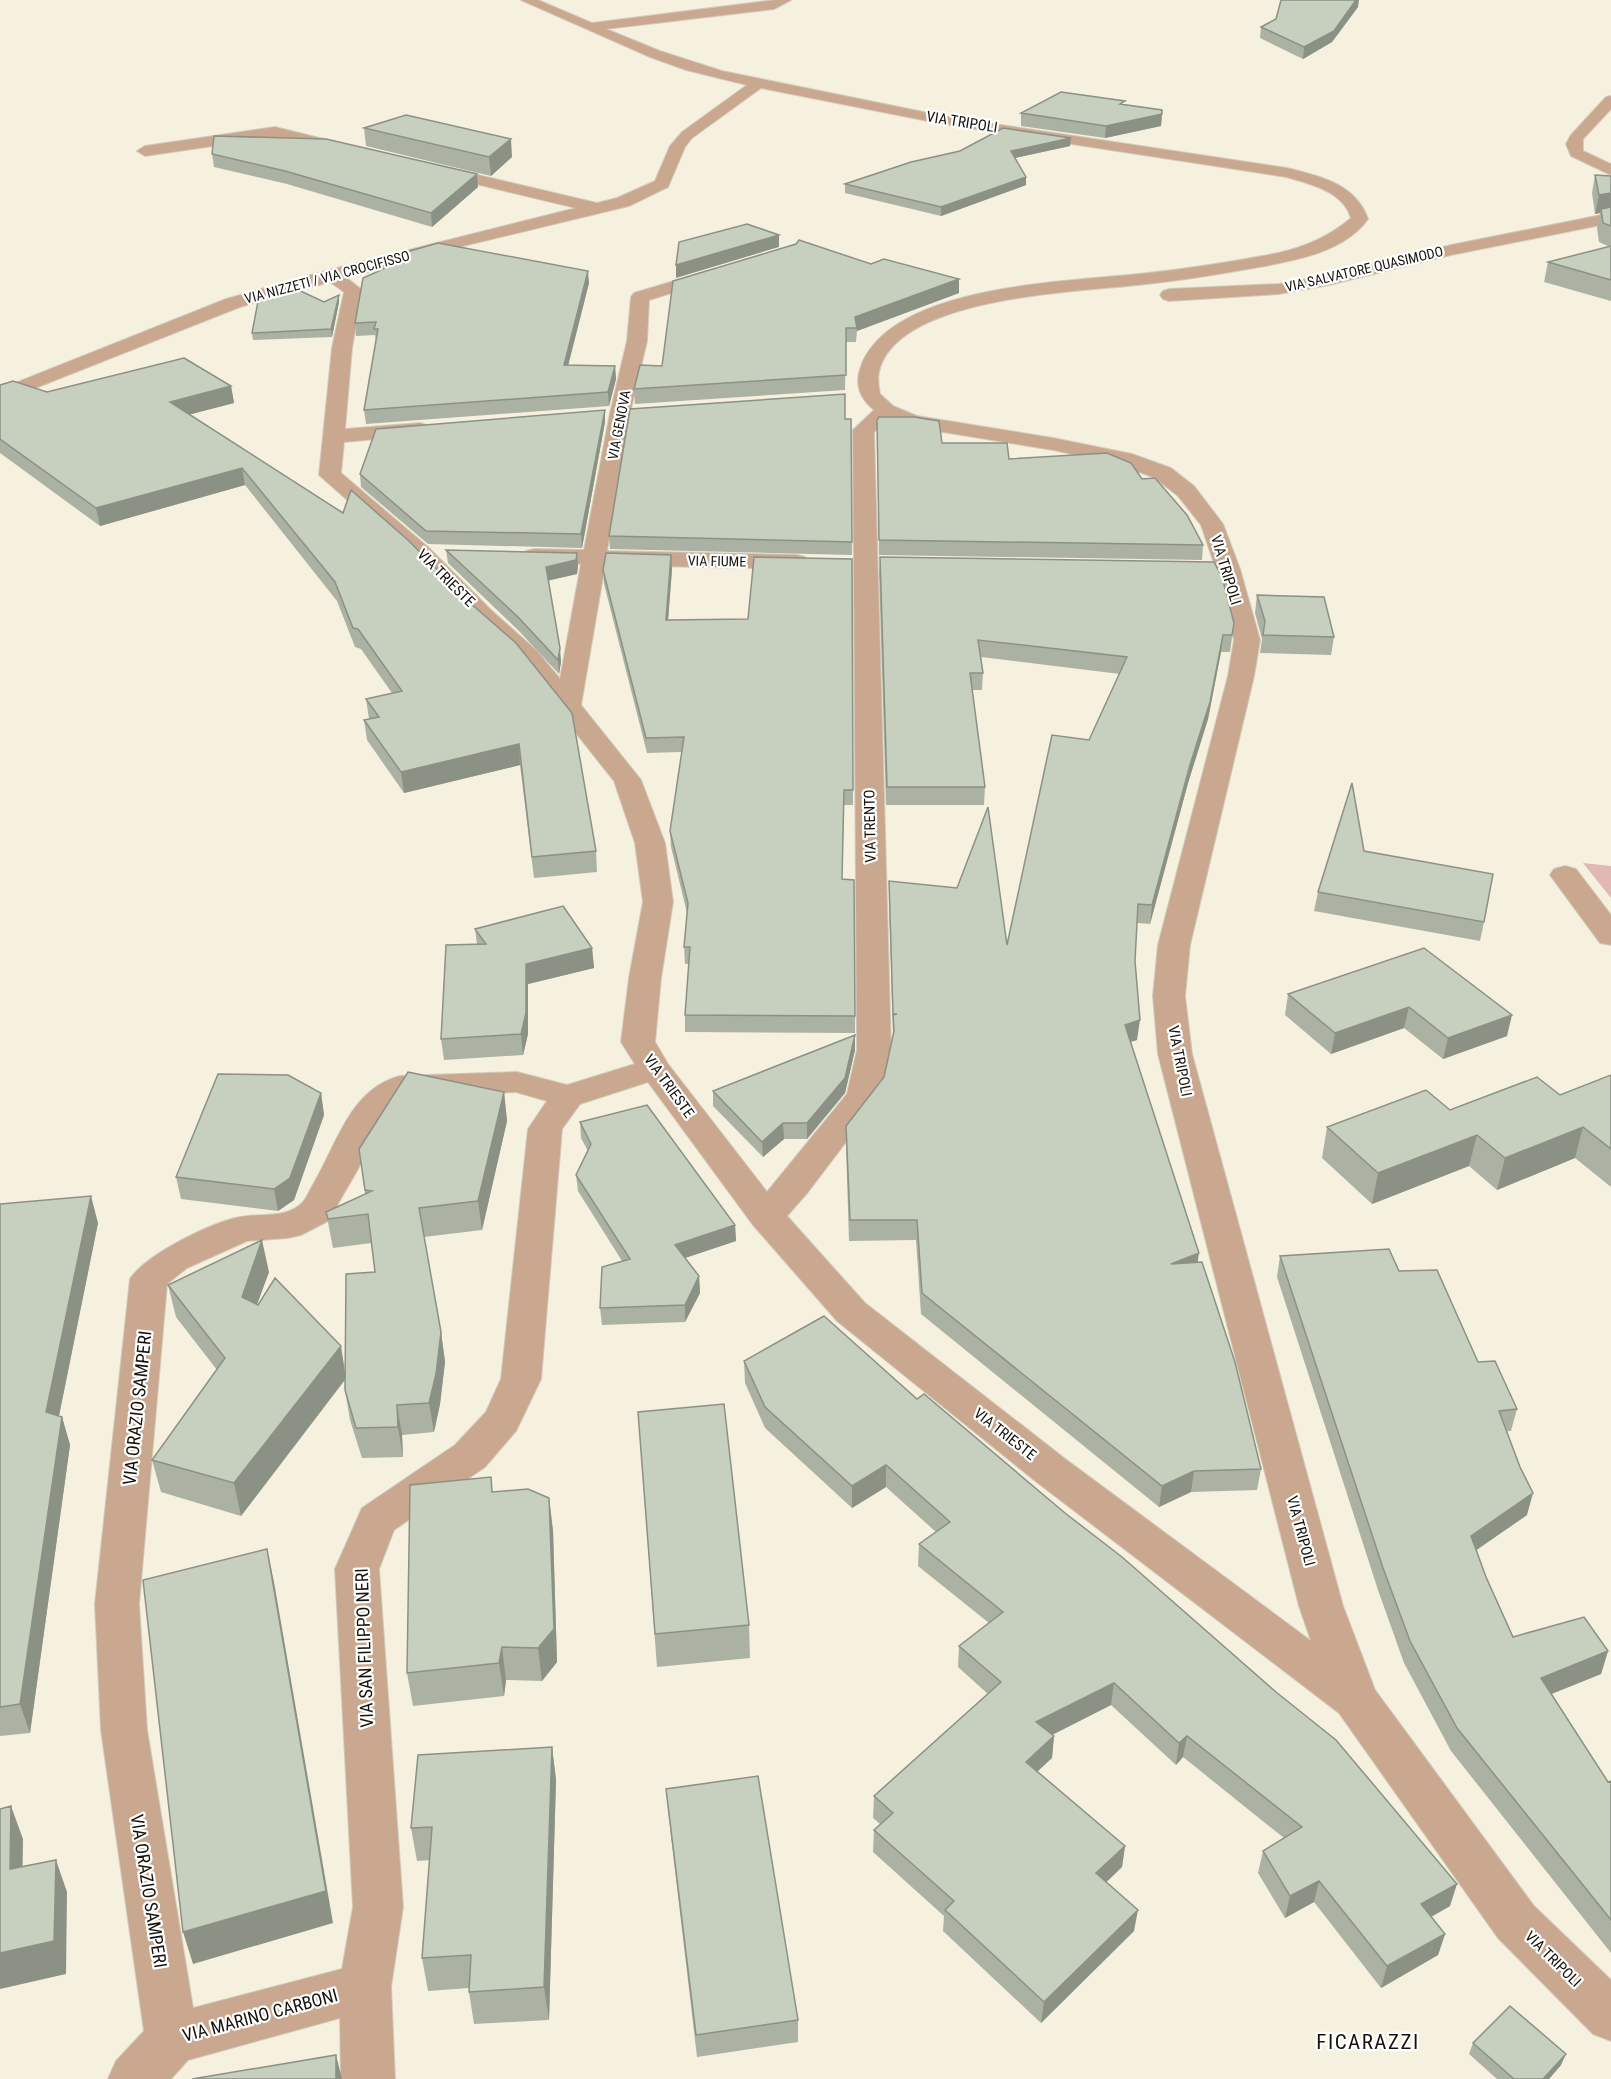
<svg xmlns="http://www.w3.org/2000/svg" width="1611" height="2079" font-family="'Roboto Condensed',sans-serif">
	<rect width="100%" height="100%" fill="#f6f1df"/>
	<path fill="#e1b9b4" d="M1583 863 1611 866V898Z"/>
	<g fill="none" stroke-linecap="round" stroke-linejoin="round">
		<g stroke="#d2cdbd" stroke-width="2">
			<path id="minor" d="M521 0H538L592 23 775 0H791L774 9 606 29 660 51 722 71 948 117 1287 168C1320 176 1356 184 1368 219 1344 253 1292 261 1254 268 1215 275 1177 281 1137 285 1076 292 896 297 879 372 877 379 879 387 880 394L893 406 917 416 1053 438 1132 454 1171 468 1194 486 1223 524 1240 569 1260 640 1254 676 1190 945 1185 996 1192 1054 1343 1606 1375 1690 1534 1906 1611 1980V2041L1593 2034 1498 1938 1339 1713 1034 1480 837 1321 753 1225 648 1082 580 1104 562 1129 541 1379 516 1431 485 1467 394 1530 379 1569 403 1907 391 1987 395 2079H341L340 2018 188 2060 171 2079H108L116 2061 144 2031 101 1730 95 1604 130 1279C145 1255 212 1222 240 1217 260 1213 286 1219 302 1203 307 1198 310 1189 314 1183 337 1144 350 1089 400 1076L517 1072 567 1085 635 1064 621 1042 629 978 643 902 635 843 614 781 519 661 473 620 413 558 319 475 332 348 344 292 330 282 240 307 0 402V389L226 299 325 271 576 208 426 172 424 169 426 166 432 164 597 203 617 198 655 181 670 146 682 132 747 85 686 70 650 57ZM761 88 948 125 1286 177C1310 184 1343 191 1351 218 1330 236 1305 247 1278 253 1232 262 1185 269 1139 274 1065 282 892 285 861 366 854 385 860 398 874 410L853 430 857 1050 847 1094 767 1192 668 1064 655 1042 661 978 673 902 665 843 641 780 581 705 605 565 797 569 805 567 809 562 805 557 797 555 607 551 630 413 647 341 649 300 723 277 726 273 723 269 717 268 634 293 631 297 627 341 610 413 584 550 534 549 526 551 522 556 526 561 581 564 560 679 537 651 491 610 429 548 341 473 344 442 420 435 427 433 430 429 427 425 420 423 345 429 352 348 362 290 347 278 467 245 629 206 668 187 685 147 692 138ZM889 419 912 427 1053 450 1118 464 1155 478 1178 496 1201 525 1216 569 1234 640 1228 676 1158 945 1153 996 1158 1054 1299 1606 1311 1641 1064 1458 865 1303 787 1216 808 1192 881 1096 891 1050 874 432ZM516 1092 547 1101 528 1129 501 1379 486 1412 455 1445 362 1508 335 1569 353 1907 342 1969 193 2008 147 1730 139 1604 167 1284 187 1268 247 1241 288 1238 301 1235 328 1221 358 1169 381 1120 409 1097Z
				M1611 96V109L1583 139V151L1611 164V175L1571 156 1566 144 1571 135 1606 97Z
				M275 127 352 146 355 149 347 154 275 137 145 156 137 151 145 146Z
				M1611 213V223L1451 255 1329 285 1279 294 1169 301 1163 299 1160 295 1163 291 1169 289 1279 284 1329 275 1451 245Z
				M1565 866 1576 869 1611 915V945L1600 943 1550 875 1554 869Z"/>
		</g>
		<use href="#minor" fill="#c9a88f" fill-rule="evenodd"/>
	</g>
	<path fill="#abb2a3" d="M1358 7 1332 42 1303 59 1260 38 1261 27Z
		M1125 105 1162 114 1161 126 1105 138 1021 126V113Z
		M364 128 512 157 491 176 366 146Z
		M1071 138 1070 146 1015 158 1026 177V185L941 216 845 193V184Z
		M212 154 478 187 432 227 287 184 214 167Z
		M1595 175 1611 176V301L1544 282 1548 262 1610 247 1599 242 1597 228 1600 213 1595 214 1592 193Z
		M871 264 959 293 857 331 856 342H846L845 390 635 404 634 389 662 366Z
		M589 283 568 365 615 366 616 379 609 406 366 424 364 410 376 342 375 335 356 336 355 323Z
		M339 302 332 337 253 340 252 333Z
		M0 385 47 392 231 386 234 403 189 414 343 513 596 851 597 872 534 878 520 765 404 793 367 740 364 720 369 719 366 699 392 693 361 649 355 647 337 601 245 485 100 526 0 453Z
		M605 410V422L582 548 428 544 361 487 360 474Z
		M845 419H851L852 555 610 549 609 536Z
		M877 420 942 443 1009 459 1142 479 1203 545 1202 560 879 555Z
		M446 550 578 566 577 574 548 580 561 662 559 674 519 631 448 563Z
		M880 557 1234 623 1230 652H1221L1208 719 1188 783 1150 924 1137 923 1135 961 1137 1040 1131 1042 1261 1469 1257 1490 1191 1492 1159 1507 921 1314 916 1240 849 1241 846 1146V1126L884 1077 893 1035 889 900V881L1007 945 1089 740 1120 674 981 657 983 673 982 690H972L985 787 984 805H886L879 573Z
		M672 569 668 620 853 790V805H844L842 879 855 1016V1033L685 1032V1015L689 964H685L684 947 687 913 671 847 670 831 682 752 647 753 604 584 603 570Z
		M1257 595 1334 637 1331 655 1260 653 1262 639 1255 613Z
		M1364 851 1484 922 1480 941 1314 911 1318 892Z
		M475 929 592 948 594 968 528 984V1034L523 1055 444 1060 441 1039 477 944Z
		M1424 948 1507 1036 1443 1059 1404 1028 1331 1054 1285 1015 1288 994Z
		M855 1050 845 1093 807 1139H784L763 1157 713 1106V1091Z
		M1611 1075V1187L1575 1158 1497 1190 1469 1166 1372 1204 1322 1158 1327 1127 1560 1095Z
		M504 1092 507 1121 482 1230 424 1237 441 1332 445 1362 440 1404 434 1432 402 1435 403 1457 362 1458 350 1420 345 1390V1380L241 1516 161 1492 152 1460 217 1370 176 1317 168 1285 269 1272 257 1304 345 1371 375 1272 371 1243 333 1248 326 1212 365 1194 359 1149Z
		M321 1093 324 1115 294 1200 278 1211 181 1199 176 1177Z
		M580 1122 735 1225 736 1241 685 1258 699 1276 700 1293 685 1322 602 1325 600 1308 622 1261 578 1191 576 1175 588 1151 581 1138Z
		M0 1204 98 1223 59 1416 62 1417 70 1445 30 1733 0 1736Z
		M1280 1256 1399 1271 1478 1362 1517 1409 1511 1431H1507L1527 1515 1476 1550 1486 1577 1513 1637 1608 1651 1601 1674 1551 1694 1608 1782 1611 1781V1953L1451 1751 1404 1663 1378 1590 1277 1277Z
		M824 1316 1450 1906 1431 1917 1445 1934 1438 1955 1381 1988 1314 1902 1285 1918 1258 1873 1263 1851 1284 1838 1183 1757 1176 1765 1111 1705 1052 1735 1054 1736 1052 1758 1037 1771 1125 1846 1122 1867 1106 1882 1134 1931 1041 2023 943 1931 944 1916 873 1852 874 1830 880 1824 873 1818 874 1796 988 1694 958 1667 959 1646 989 1623 918 1566 919 1544 936 1532 886 1487 852 1508 765 1428 745 1383 744 1361Z
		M638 1412 749 1625 750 1658 657 1667Z
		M492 1492 549 1498 553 1531 557 1662 542 1681 506 1680 504 1696 413 1706 407 1673Z
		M552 1747 556 1780 549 2020 474 2024 469 1992V1988L428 1991 422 1958 430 1860 417 1861 411 1828Z
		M666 1789 798 2020V2042L697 2057 668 1811Z
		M1473 2043 1561 2065 1549 2079H1497L1469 2054Z"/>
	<path fill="#8b9185" d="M1356 0H1359L1358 7 1332 42 1303 59 1304 47Z
		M1162 114 1161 126 1105 138 1106 126Z
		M1071 138 1070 146 1010 159 1011 151Z
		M511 139 512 157 491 176 489 157Z
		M477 174 478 187 432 227 431 213Z
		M1026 177V185L941 216V207Z
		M1611 193V209H1601L1600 213 1595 214 1599 195Z
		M779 235V247L676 278V265Z
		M588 271 589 283 565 378 564 365Z
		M959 279V293L857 331 855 317Z
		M339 295V302L332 337 331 329Z
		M615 366 616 379 609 406 608 392Z
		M231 386 234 403 173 419 170 402Z
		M605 410V422L582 548 581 534Z
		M242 468 245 485 100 526 96 508Z
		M577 553 578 566 577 574 547 581 546 567Z
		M671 555 672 569 667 634 666 620Z
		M1223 635 1221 652 1208 719 1188 783 1150 924 1152 905Z
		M560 648 561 662 559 674 558 660Z
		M519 744 520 765 404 793 401 772Z
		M592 948 594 968 528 984V1034L523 1055 521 1034 526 964Z
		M1409 1007 1404 1028 1331 1054 1335 1033Z
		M1512 1015 1507 1036 1443 1059 1448 1038Z
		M1140 1020 1137 1040 1123 1044 1125 1025Z
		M855 1035V1050L845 1093 807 1139V1123Z
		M504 1092 507 1121 482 1230 478 1201Z
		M321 1093 324 1115 294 1200 278 1211 274 1189Z
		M783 1123 784 1139 763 1157 762 1142Z
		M1583 1127 1575 1158 1497 1190 1505 1158Z
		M1477 1135 1469 1166 1372 1204 1378 1173Z
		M91 1196 98 1223 54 1440 46 1412Z
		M735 1225 736 1241 676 1261 675 1245Z
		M262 1240 269 1272 248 1329 242 1297Z
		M1199 1253 1196 1273 1171 1264Z
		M699 1276 700 1293 685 1322V1305Z
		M441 1332 445 1362 440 1404 434 1432 429 1403Z
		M341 1346 346 1378 241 1516 234 1483Z
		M397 1405 402 1435 403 1457 398 1427Z
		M62 1417 70 1445 30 1733 20 1704Z
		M886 1465V1487L852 1508V1486Z
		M1194 1471 1191 1492 1159 1507 1162 1486Z
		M1533 1493 1527 1515 1465 1558 1471 1536Z
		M549 1498 553 1531 557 1662 542 1681 538 1648Z
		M267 1549 274 1582 333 1923 193 1964 183 1932Z
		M502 1647 506 1680 504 1696 499 1663Z
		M1608 1651 1601 1674 1534 1701 1541 1678Z
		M1114 1683 1111 1705 1034 1744 1036 1722Z
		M1054 1736 1052 1758 1024 1784 1026 1762Z
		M1187 1736 1183 1757 1176 1765 1179 1743Z
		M552 1747 556 1780 549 2020 544 1987Z
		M11 1806 23 1839 22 1902 10 1869Z
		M1125 1846 1122 1867 1093 1895 1096 1873Z
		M56 1860 67 1892 66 1974 0 1989V1953Z
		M1319 1881 1314 1902 1285 1918 1290 1896Z
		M1457 1884 1450 1906 1415 1926 1421 1904Z
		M1138 1910 1134 1931 1041 2023 1044 2002Z
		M1445 1934 1438 1955 1381 1988 1387 1966Z
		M1566 2054 1561 2065 1549 2079H1543Z
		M336 2055 342 2079H336Z"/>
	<path fill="#c7cfbe" stroke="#8b9185" stroke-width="1.5" d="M1281 0H1356L1334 31 1304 47 1261 27 1276 19Z
		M1061 92 1125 101 1120 104 1162 110V114L1106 126 1021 113Z
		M406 115 511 139 489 157 364 128Z
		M1003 128 1071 138 1011 151 1026 177 941 207 845 184 911 162 960 151Z
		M214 136 326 139 477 174 431 213 285 171 212 154Z
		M1595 175 1611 176V193L1599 195Z
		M1611 207V226L1603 223 1601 209Z
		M747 224 779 235 676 265 679 242Z
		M799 240 871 264 884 259 959 279 855 317 857 328H846V375L634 389 640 365 662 366 673 281 796 244Z
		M438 243 588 271 564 365 615 366 608 392 364 410 378 329H374L376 322 355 323 363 278 390 266 396 255Z
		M1611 246V280L1548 262Z
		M292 287 324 302 339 295 331 329 252 333 259 296Z
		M184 358 231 386 170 402 343 513 351 490 409 541 469 602 516 643 572 713 596 851 532 857 519 744 401 772 364 720 379 717 366 699 402 691 358 629 353 628 335 582 242 468 96 508 0 439V385L13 381 47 392Z
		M845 394V419H851L852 542 609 536 630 409Z
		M605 410 581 534 426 531 360 474 376 429Z
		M879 417H914L939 421 942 443H1007L1009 459 1107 453 1131 463 1142 479 1155 478 1187 515 1203 545 879 540 877 420Z
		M446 550 577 553 576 560 546 567 560 648 558 660 518 617Z
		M606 553 671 555 666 620 748 619 754 557 852 559 853 790H844L842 879 854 880 855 1016 685 1015 690 947H684L688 903 670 831 684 737 646 738 603 570Z
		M880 557 1214 562 1222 577 1234 623 1232 635H1223L1210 702 1190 765 1152 905 1138 904 1135 961 1140 1020 1125 1025 1199 1253 1171 1264 1202 1262 1235 1362 1261 1469 1194 1471 1162 1486 922 1293 917 1220H850L846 1126 884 1077 894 1031 893 1015 897 1014H893L889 881 957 888 988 807 1007 945 1052 735 1089 740 1127 657 978 640 983 673H970L985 787H887Z
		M1257 595 1324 597 1334 637 1263 635 1265 621Z
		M1352 783 1364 851 1493 874 1484 922 1318 892Z
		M563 906 592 948 526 964V1013L521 1034 441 1039 446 945 486 944 475 929Z
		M1424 948 1512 1015 1448 1038 1409 1007 1335 1033 1288 994Z
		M855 1035 845 1078 807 1123H783L762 1142 713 1091Z
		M408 1072 504 1092 478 1201 419 1208 441 1332 436 1374 429 1403 397 1405 398 1427 356 1428 345 1390 346 1274 375 1272 368 1214 328 1219 326 1212 372 1191 365 1190 359 1149Z
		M218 1074 288 1075 321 1093 290 1178 274 1189 176 1177Z
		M1611 1075V1149L1583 1127 1505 1158 1477 1135 1378 1173 1327 1127 1426 1090 1450 1110 1537 1077 1560 1095Z
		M647 1105 735 1225 675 1245 699 1276 685 1305 600 1308 602 1267 630 1259 576 1175 591 1144 580 1122Z
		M91 1196 46 1412 62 1417 20 1704 0 1707V1204Z
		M262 1240 242 1297 258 1305 275 1278 341 1346 234 1483 152 1460 225 1358 168 1285Z
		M1389 1249 1399 1271 1437 1270 1478 1362 1495 1361 1517 1409 1499 1411 1520 1467 1533 1493 1471 1536 1486 1577 1513 1637 1584 1617 1608 1651 1541 1678 1608 1782 1611 1781V1920L1457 1728 1410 1641 1383 1568 1280 1256Z
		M824 1316 917 1399 924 1394 1065 1513 1122 1557 1276 1692 1336 1740 1457 1884 1421 1904 1445 1934 1387 1966 1319 1881 1290 1896 1263 1851 1302 1827 1187 1736 1179 1743 1114 1683 1036 1722 1054 1736 1026 1762 1125 1846 1096 1873 1138 1910 1044 2002 945 1910 954 1901 874 1830 893 1813 874 1796 1001 1682 959 1646 1003 1612 919 1544 950 1522 886 1465 852 1486 765 1407 744 1361Z
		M724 1404 749 1625 655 1634 638 1412Z
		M491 1477 492 1492 528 1489 549 1498 554 1629 538 1648 502 1647 499 1663 407 1673 410 1485Z
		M267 1549 326 1891 183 1932 143 1580Z
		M552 1747 544 1987 469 1992 471 1955 422 1958 432 1827 411 1828 418 1755Z
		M758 1776 798 2020 696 2035 666 1789Z
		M11 1806 10 1869 56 1860 54 1941 0 1953V1809Z
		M1510 2006 1566 2054 1543 2079H1514L1473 2043Z
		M336 2055V2079H192Z"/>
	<g text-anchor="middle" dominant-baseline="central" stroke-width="4.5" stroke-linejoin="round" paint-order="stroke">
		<g font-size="14" fill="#14120c" stroke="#fff">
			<text transform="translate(1364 269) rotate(-13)">VIA SALVATORE QUASIMODO</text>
			<text transform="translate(327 277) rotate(-15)">VIA NIZZETI / VIA CROCIFISSO</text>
			<text transform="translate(619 425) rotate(-79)">VIA GENOVA</text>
			<text transform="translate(717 561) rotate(1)">VIA FIUME</text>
		</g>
		<g font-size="15" fill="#14120c" stroke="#fff">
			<text transform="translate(962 122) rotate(9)">VIA TRIPOLI</text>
			<text transform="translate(1226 570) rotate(73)">VIA TRIPOLI</text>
			<text transform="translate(446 578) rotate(45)">VIA TRIESTE</text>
			<text transform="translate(870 826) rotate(-91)">VIA TRENTO</text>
			<text transform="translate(1180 1061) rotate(79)">VIA TRIPOLI</text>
			<text transform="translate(669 1086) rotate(54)">VIA TRIESTE</text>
			<text transform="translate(1005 1434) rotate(38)">VIA TRIESTE</text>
			<text transform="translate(1301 1531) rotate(75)">VIA TRIPOLI</text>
			<text transform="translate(1553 1959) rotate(45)">VIA TRIPOLI</text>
		</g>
		<g font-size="18" fill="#14120c" stroke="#fff">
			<text transform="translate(137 1408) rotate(-84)">VIA ORAZIO SAMPERI</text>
			<text transform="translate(364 1648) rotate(-92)">VIA SAN FILIPPO NERI</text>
			<text transform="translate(149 1891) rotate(81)">VIA ORAZIO SAMPERI</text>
			<text transform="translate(260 2015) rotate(-15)">VIA MARINO CARBONI</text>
		</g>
		<g font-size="21" letter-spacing="1.5" fill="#14120c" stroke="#fff">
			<text x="1368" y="2042">FICARAZZI</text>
		</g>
	</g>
</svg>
